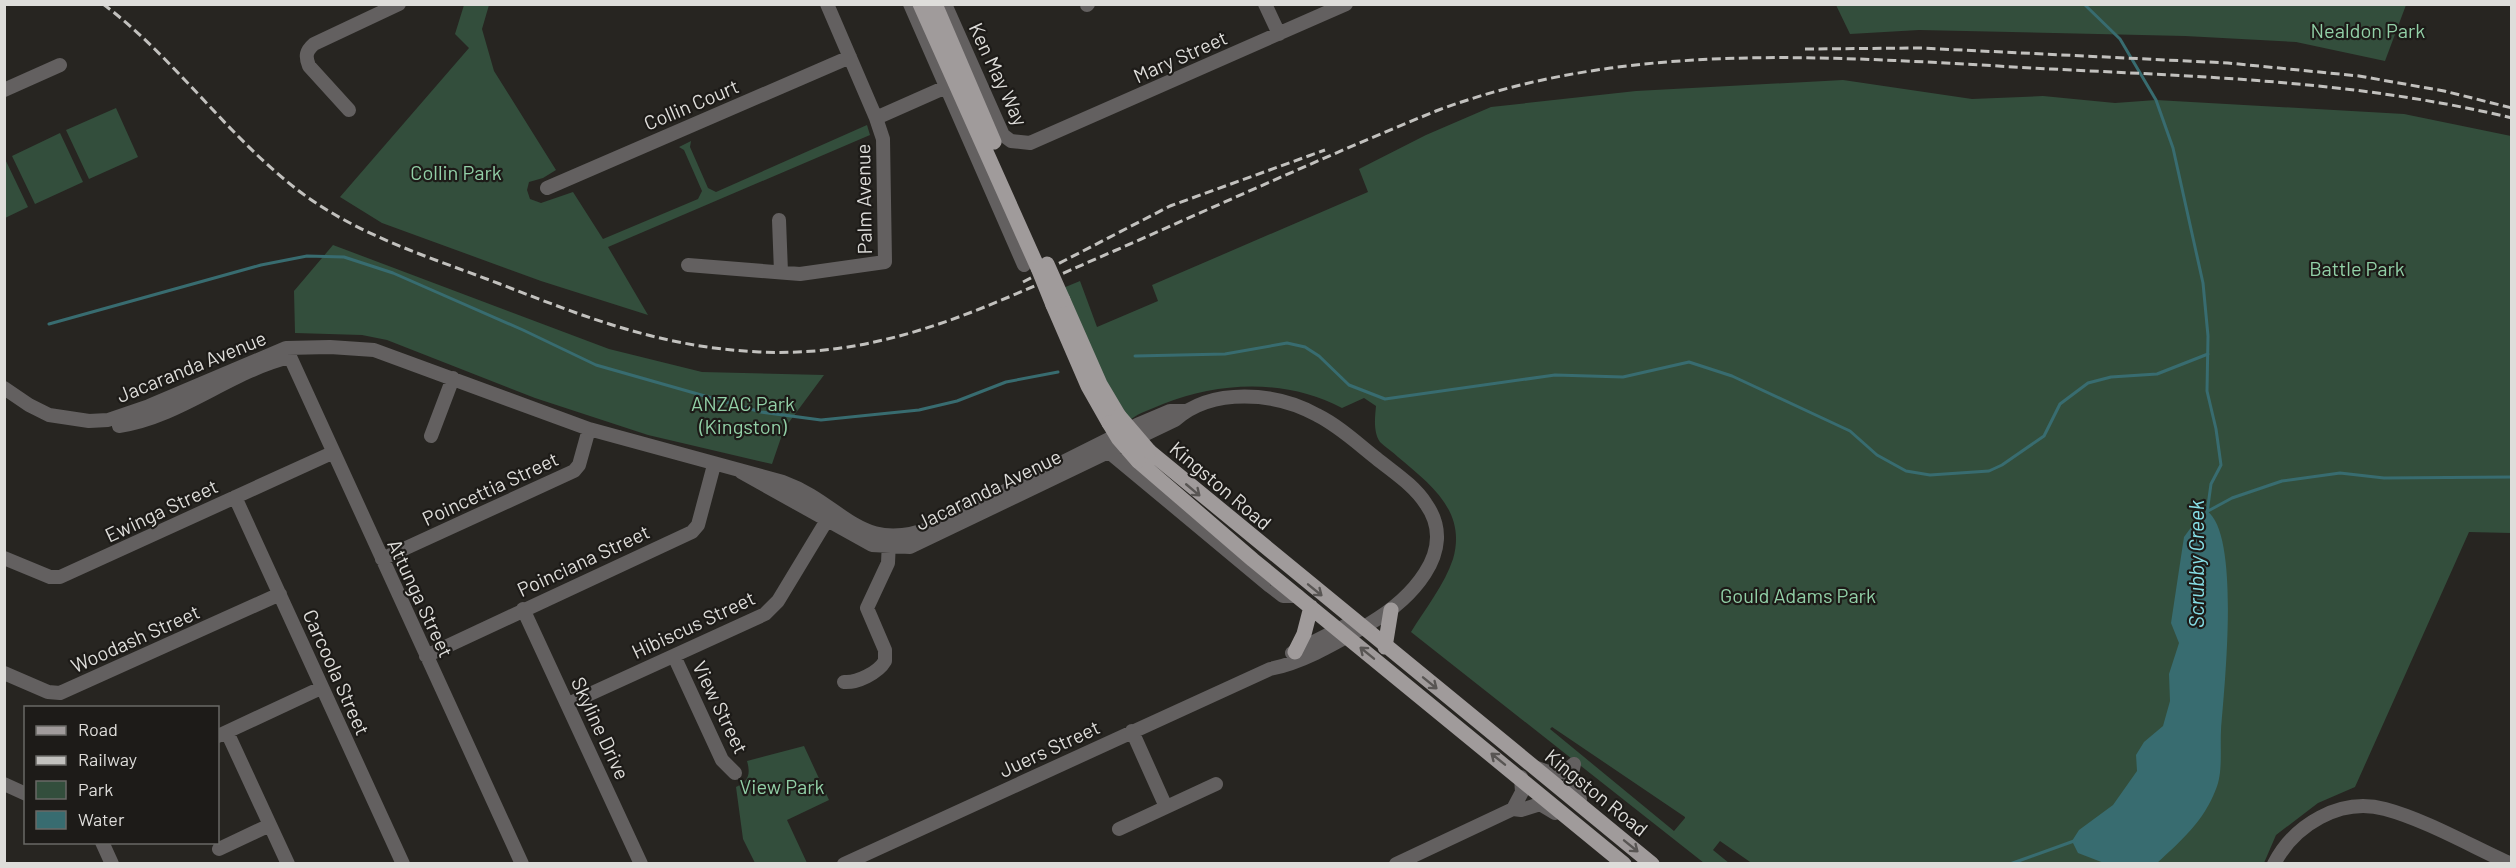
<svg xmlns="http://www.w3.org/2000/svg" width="2516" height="868" font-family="Barlow,sans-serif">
	<rect width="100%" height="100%" fill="#272521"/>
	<path fill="#334e3c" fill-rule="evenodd" d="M464 5H489L482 29 494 71 556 170 543 178 529 182 527 190 530 199 541 203 573 192 603 239 698 199 702 191 684 150 679 147 691 141 690 147 708 188 716 192 867 125 870 135 608 247 648 315 541 281 382 223 340 197 469 48 455 34Z
		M1836 5H2406L2385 61 2296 42 2185 36 1919 30 1850 34Z
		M1843 80 1972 99 2043 96 2115 103 2156 100 2404 114 2511 136V533L2469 532 2355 787 2318 803 2276 835 2264 863 1753 864 1720 841 1713 850 1729 863H1704L1411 632C1425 609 1445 584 1453 559 1467 511 1430 484 1398 457 1393 452 1385 447 1380 442 1373 432 1375 417 1376 406L1364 398 1342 408C1287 379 1221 381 1163 404 1152 409 1140 412 1130 420L1107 383 1063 288 1080 281 1097 327 1158 301 1152 285 1368 192 1359 169 1426 135 1491 107 1636 91ZM1552 727 1685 817V818L1674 831 1550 729Z
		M116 108 138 157 89 179 66 130Z
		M60 133 83 182 35 204 12 156Z
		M5 159 28 207 5 218H4Z
		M333 245 609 349 702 372 824 375 784 429 772 464 648 435 535 398 387 340 362 335 295 333 294 291Z
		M804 746 829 800 787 820 807 863H755L743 839 736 787C748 781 751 775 747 761Z"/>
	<path fill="#386c70" d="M2207 511C2241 535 2224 689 2221 730 2220 748 2223 773 2216 789 2204 821 2181 841 2157 863H2104L2078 853 2072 841 2079 830 2113 805 2137 771 2136 755 2144 742 2163 726 2170 701 2169 674 2179 643 2171 623 2184 537 2201 514Z"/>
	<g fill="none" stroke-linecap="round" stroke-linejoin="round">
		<path stroke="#386c70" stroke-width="3" d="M2084 4 2120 39 2156 100 2173 148 2203 283 2208 336 2207 391 2216 429 2221 465 2211 484 2207 513
			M49 324 261 265 307 256 344 257 393 273 523 330 596 365 761 412 821 420 919 410 957 401 1006 382 1058 372
			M1135 356 1225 354 1287 343 1305 347 1319 356 1349 385 1385 399 1555 375 1623 377 1689 362 1732 376 1850 431 1877 455 1906 471 1930 475 1989 471 2002 465 2044 436 2060 404 2088 383 2111 377 2157 374 2208 354
			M2208 511 2232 498 2282 481 2340 473 2384 478 2512 477
			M2010 864 2074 841"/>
		<path stroke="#636060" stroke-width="14" d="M910 4 1024 265
			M945 4 1003 135 1011 141 1030 143 1346 4
			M1265 4 1279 34
			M1087 5 1088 4
			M4 90 60 65
			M349 110 309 66C305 56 306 51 314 44L399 4
			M876 118 946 87
			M547 188 850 57
			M779 220 781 272
			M688 265 800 274 885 262 883 139 876 118 827 4
			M286 348 522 864
			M4 388 29 405 49 415 89 421 108 420 149 406 286 348 330 347 374 350 589 429 783 482C844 504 859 556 933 527L1137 425 1170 411H1185
			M119 426C180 417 231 371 290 357
			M431 436 453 378
			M1109 452 1270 586 1283 596H1298
			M741 472 872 545 910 547 1175 420C1212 387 1276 392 1317 415 1339 426 1357 443 1376 458 1393 472 1414 485 1426 504 1460 552 1408 601 1369 624 1339 641 1305 662 1270 669L844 864
			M235 497 403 864
			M4 558 50 577H60L332 453
			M382 559 574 471 579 465 589 429
			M523 609 641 864
			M1292 653 1347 625
			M426 656 692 532 698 525 714 465
			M674 656 722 760 735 773
			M4 673 48 692 60 693 280 594
			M844 682C857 683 878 673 885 661V650L867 608 888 563 889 541
			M568 704 765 614 778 601 827 520
			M1132 731 1166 807
			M227 732 288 864
			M218 736 321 688
			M1574 764 1569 787 1580 799
			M1537 768C1554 774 1560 777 1574 764
			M4 784 26 794
			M1513 809 1522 792 1521 777
			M1119 829 1216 784
			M102 842 112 864
			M219 849 270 825
			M1396 864 1513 809 1521 810 1540 804 1555 813
			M2274 864C2294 825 2340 797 2385 809 2426 820 2471 846 2511 864"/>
		<path stroke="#a09b9b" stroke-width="15" d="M920 4 1038 268
			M935 4 994 142
			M1063 300 1100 384 1119 416
			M1053 305 1088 386 1109 423
			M1149 451 1652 864
			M1138 461 1253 560 1624 864
			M1385 647 1391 610
			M1295 652 1304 634 1311 607"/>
		<path stroke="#c2c1be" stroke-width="3" stroke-dasharray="9 4.5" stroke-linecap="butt" d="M103 4C179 61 232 144 310 199 368 239 435 259 500 284 590 319 661 347 759 352 893 358 995 302 1114 251 1221 204 1328 155 1436 111 1633 37 1845 58 2051 69 2208 77 2358 81 2512 118
			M1805 49 1920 48 2228 63 2359 76 2444 91 2512 108
			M1023 282 1170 206 1325 150"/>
		<path stroke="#a09b9b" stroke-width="15" d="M1047 264 1063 300
			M1038 268 1053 305
			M1119 416 1149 451
			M1109 423 1118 438 1138 461"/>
	</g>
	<defs><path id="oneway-shaft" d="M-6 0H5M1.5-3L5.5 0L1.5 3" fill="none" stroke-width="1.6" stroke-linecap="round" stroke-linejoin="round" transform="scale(1.5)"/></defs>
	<g stroke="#585553">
		<use href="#oneway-shaft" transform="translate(1193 490) rotate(40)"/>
		<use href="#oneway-shaft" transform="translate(1315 590) rotate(39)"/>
		<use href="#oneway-shaft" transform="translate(1367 653) rotate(-141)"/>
		<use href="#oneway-shaft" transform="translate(1430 683) rotate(39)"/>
		<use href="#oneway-shaft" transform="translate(1498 759) rotate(-141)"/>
		<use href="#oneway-shaft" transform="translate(1631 846) rotate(39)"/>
	</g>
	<g text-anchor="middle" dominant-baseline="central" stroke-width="4.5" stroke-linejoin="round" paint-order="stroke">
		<g font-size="20" fill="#92d0a7" stroke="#1d1b18">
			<text x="2368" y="30">Nealdon Park</text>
			<text x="456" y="172">Collin Park</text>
			<text x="2357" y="268">Battle Park</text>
			<text x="743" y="403">ANZAC Park<tspan x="743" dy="23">(Kingston)</tspan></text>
			<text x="1798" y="595">Gould Adams Park</text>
			<text x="782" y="786">View Park</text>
		</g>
		<g font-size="20" fill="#deddda" stroke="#1d1b18">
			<text transform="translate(1180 56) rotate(-24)">Mary Street</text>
			<text transform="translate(999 74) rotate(65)">Ken May Way</text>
			<text transform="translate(691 104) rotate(-23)">Collin Court</text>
			<text transform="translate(863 199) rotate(-91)">Palm Avenue</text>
			<text transform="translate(191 366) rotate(-22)">Jacaranda Avenue</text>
			<text transform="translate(1221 485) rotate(40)">Kingston Road</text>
			<text transform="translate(490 488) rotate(-25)">Poincettia Street</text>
			<text transform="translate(988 489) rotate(-26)">Jacaranda Avenue</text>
			<text transform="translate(161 510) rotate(-25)">Ewinga Street</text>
			<text transform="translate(583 560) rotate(-25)">Poinciana Street</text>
			<text transform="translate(421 598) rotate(65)">Attunga Street</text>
			<text transform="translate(693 624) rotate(-25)">Hibiscus Street</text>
			<text transform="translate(135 638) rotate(-24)">Woodash Street</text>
			<text transform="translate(337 672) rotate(66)">Carcoola Street</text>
			<text transform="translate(721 707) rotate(64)">View Street</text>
			<text transform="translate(601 728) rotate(65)">Skyline Drive</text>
			<text transform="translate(1049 748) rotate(-25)">Juers Street</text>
			<text transform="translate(1597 792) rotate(39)">Kingston Road</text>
		</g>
		<g font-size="21" font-style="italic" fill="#87e0e8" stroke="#1d1b18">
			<text transform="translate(2195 564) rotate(-90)">Scrubby Creek</text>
		</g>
	</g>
	<rect width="2516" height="868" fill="none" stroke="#deddda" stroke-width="12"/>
	<rect x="24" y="706" width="195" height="138" fill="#1d1b18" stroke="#6a6966" stroke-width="1.5"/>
	<rect x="36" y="726" width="30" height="9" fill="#a09b9b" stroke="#6a6966" stroke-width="1.5"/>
	<text x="78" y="736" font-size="18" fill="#deddda">Road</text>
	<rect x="36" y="756" width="30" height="9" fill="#c2c1be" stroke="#6a6966" stroke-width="1.5"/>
	<text x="78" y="766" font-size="18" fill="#deddda">Railway</text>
	<rect x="36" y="781" width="30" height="18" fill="#334e3c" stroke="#6a6966" stroke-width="1.5"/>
	<text x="78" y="796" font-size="18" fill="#deddda">Park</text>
	<rect x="36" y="811" width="30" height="18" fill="#386c70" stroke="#6a6966" stroke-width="1.5"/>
	<text x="78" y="826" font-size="18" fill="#deddda">Water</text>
</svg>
